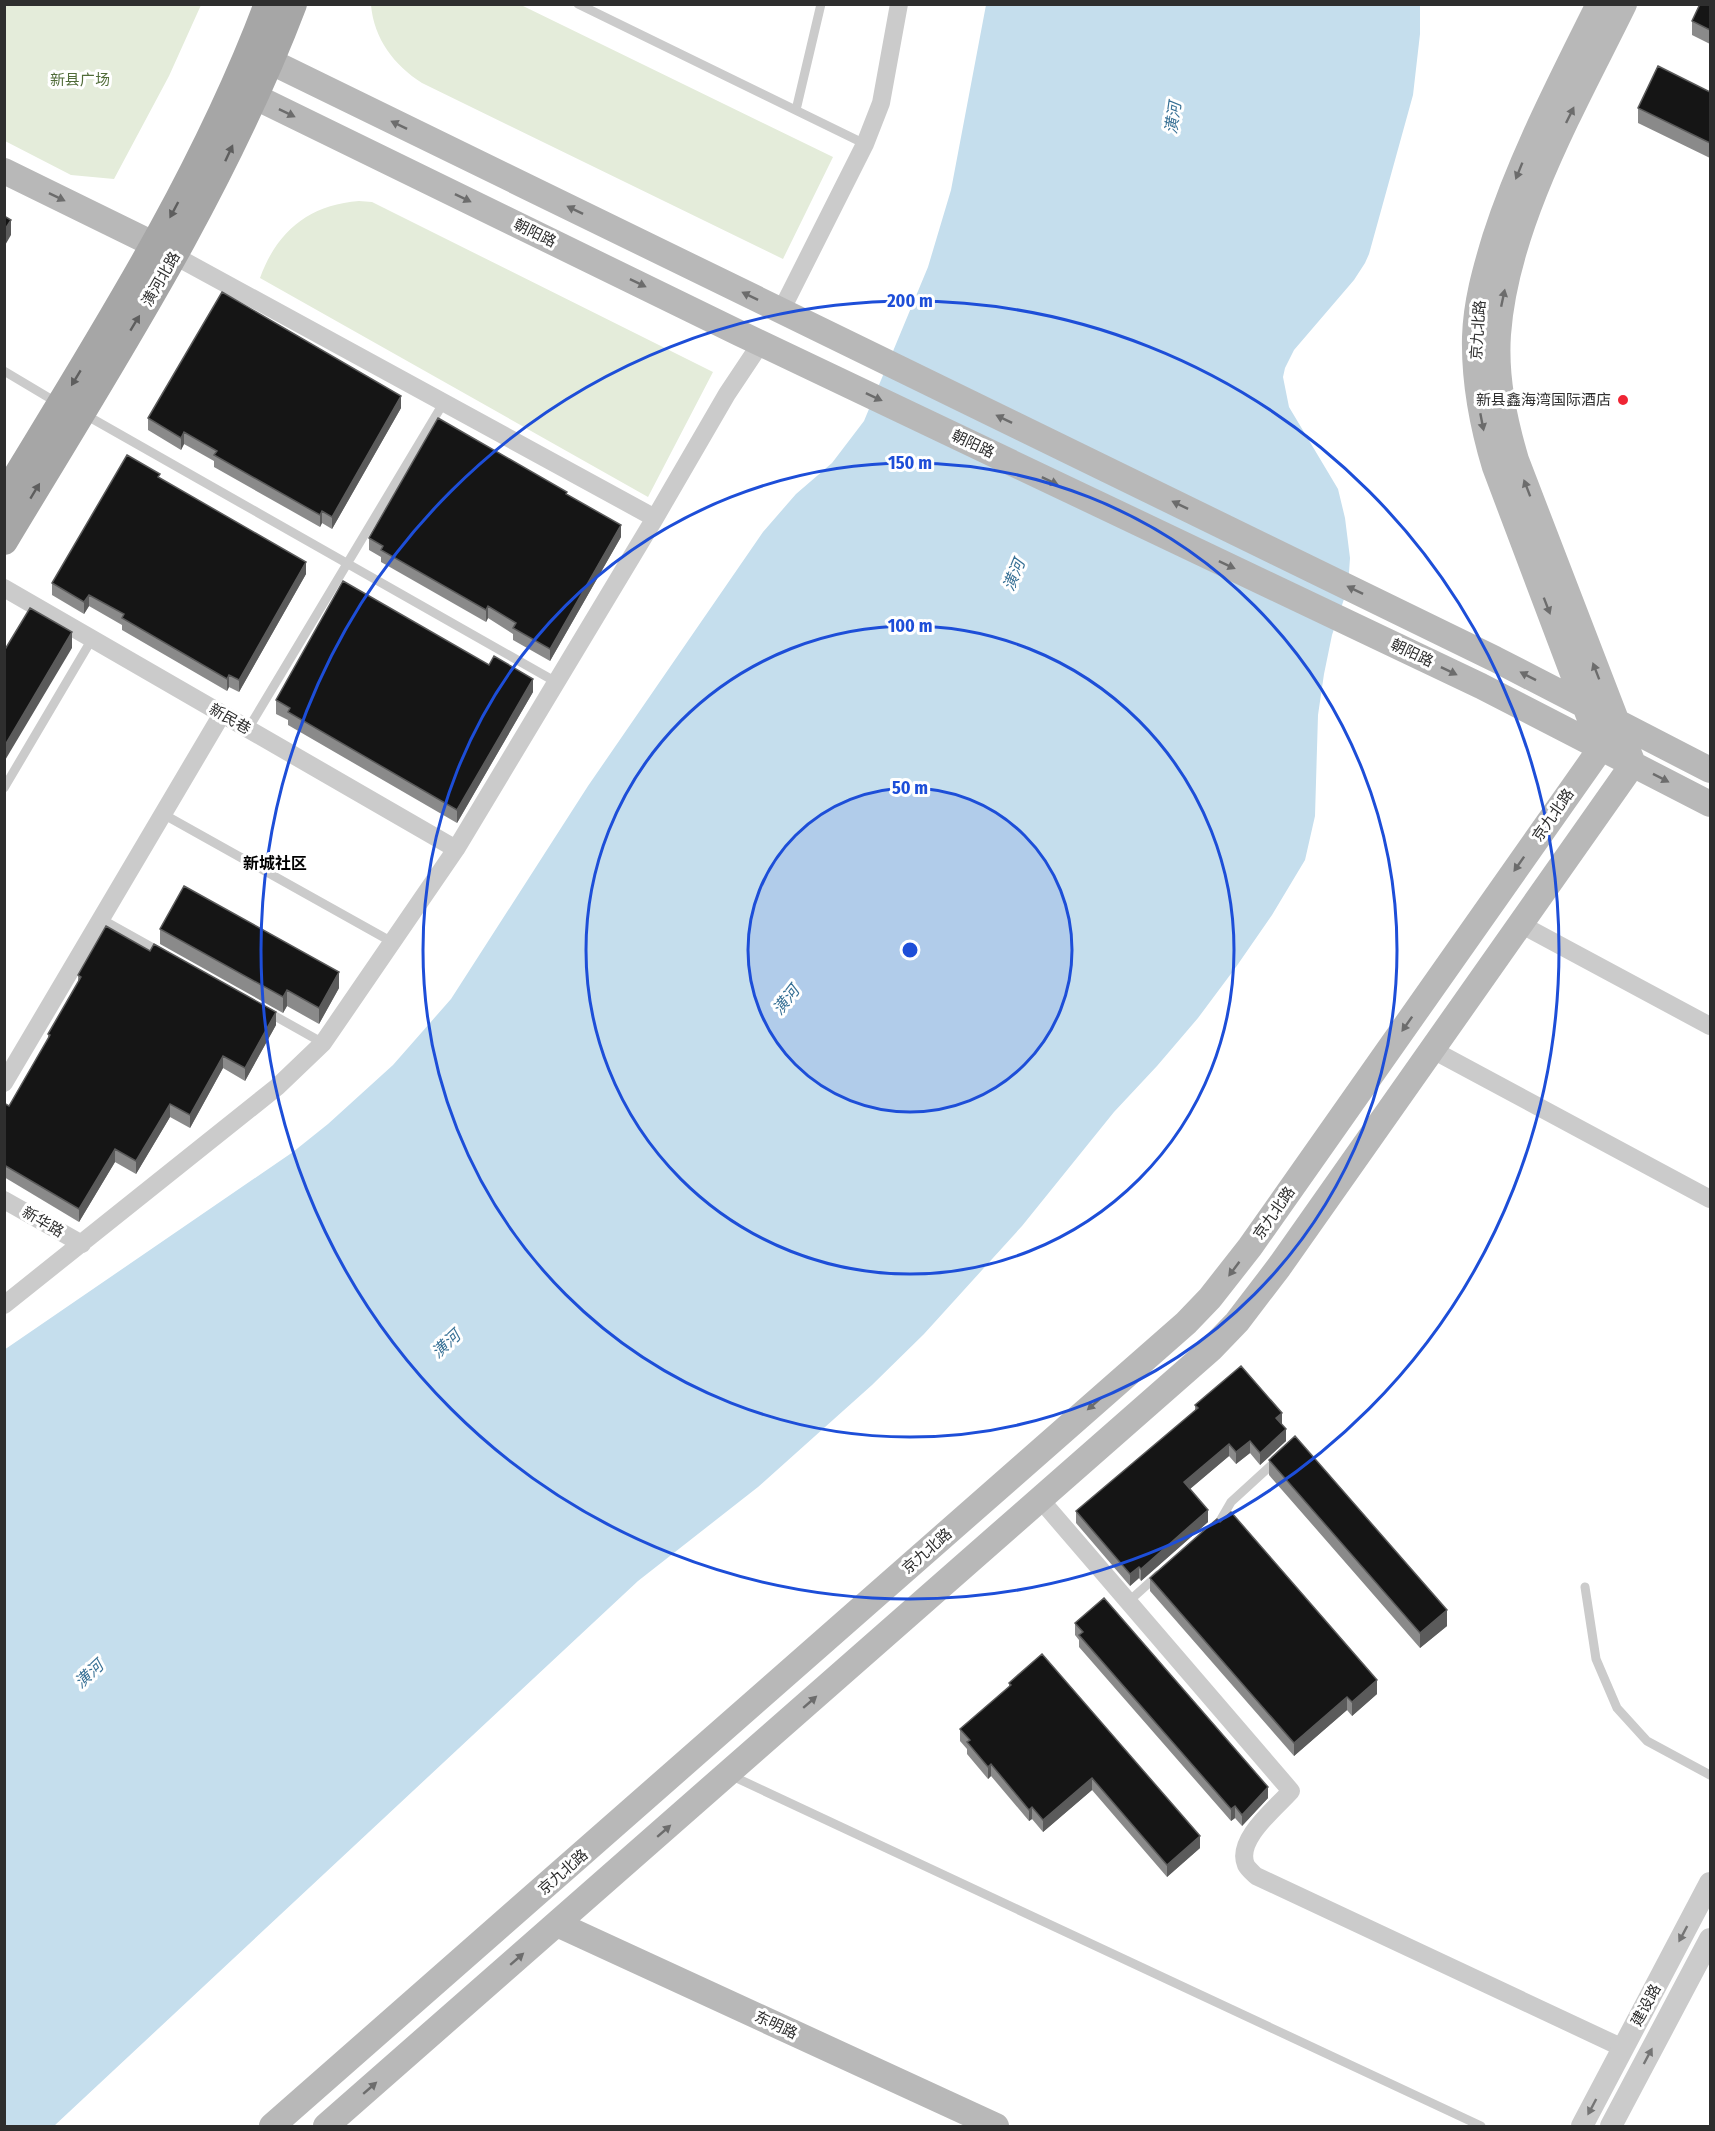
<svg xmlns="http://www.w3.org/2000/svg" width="1715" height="2131" font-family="'Fira Sans Condensed','Noto Sans SC',sans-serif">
	<rect width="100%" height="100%" fill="#fff"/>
	<path fill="#e4ecda" d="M4 5H201L169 76 114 179 71 175 5 141Z
		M371 5H521L833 157 783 259 422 83C394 65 374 39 371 5Z
		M359 201 372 202 713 372 648 497 260 278C277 231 309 205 359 201Z"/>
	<path fill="#c5deed" d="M986 5H1420V34L1413 95 1369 254 1365 263 1354 280 1294 350 1285 368 1283 377 1289 407 1338 489 1345 518 1350 558 1348 587 1332 635 1324 674 1318 715 1315 816 1305 860 1272 915 1236 967 1198 1018 1157 1066 1114 1112 1022 1226 924 1334 872 1385 758 1487 638 1581 54 2126H5L4 1350 293 1152 328 1124 393 1065 451 999 588 786 763 532 796 494 832 463 864 421 928 267 951 190Z"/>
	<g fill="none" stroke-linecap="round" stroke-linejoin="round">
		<path stroke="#cbcbcb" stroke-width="9" d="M578 4 865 144
			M796 110 821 4
			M4 371 56 402
			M84 414 556 682
			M248 729 444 402
			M4 788 92 639
			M163 814 392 942
			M101 919 162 953
			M266 1011 323 1043
			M1211 1529 1220 1521 1231 1502 1278 1459
			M1585 1587 1596 1659 1617 1708 1647 1741 1710 1775
			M1128 1602 1158 1575
			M730 1775 1481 2126"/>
		<path stroke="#cbcbcb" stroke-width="18" d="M175 256 655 518
			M781 311 865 144 881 103 899 4
			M4 588 456 849
			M1520 924 1710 1026
			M1431 1049 1710 1199
			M4 1083 222 714
			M4 1200 82 1244
			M4 1305 277 1087 323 1043 456 849 655 518 727 394 761 343
			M1040 1499 1291 1791C1276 1808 1235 1840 1246 1865 1248 1869 1253 1873 1256 1876L1623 2048"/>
		<path stroke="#cbcbcb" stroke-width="22" d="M1582 2126 1710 1883
			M1611 2126 1710 1939"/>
		<path stroke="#b8b8b8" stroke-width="26" d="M253 53 1495 659 1710 770
			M235 87 739 333 1481 686 1710 804
			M4 171 155 245
			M557 1924 996 2126
			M272 2126 1186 1323 1210 1298 1250 1247 1601 748 1495 467C1482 424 1474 382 1475 337 1476 303 1485 271 1495 238 1521 157 1561 81 1599 4
			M326 2126 1211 1349 1237 1322 1279 1267 1633 764 1516 460C1504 419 1495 377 1498 334 1506 223 1575 104 1624 4"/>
		<path stroke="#a6a6a6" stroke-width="28" d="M4 497C101 337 202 180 268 4
			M4 541C109 366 220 196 293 4"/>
	</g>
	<path fill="#8a8a8a" d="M1710 4V44L1692 35V21Z
		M1710 92V158L1638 123V108Z
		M401 408 332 529 322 523 320 527 214 467V461L184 444 181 450 148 430V418Z
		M160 478 306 574 239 692 229 687 227 691 122 630V625L89 606 84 614 52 595V583Z
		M567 494 621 537 550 661 513 640V634L488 618 486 622 381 562V557L369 550V538Z
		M533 692 457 823 288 725V720L276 714V700Z
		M160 929 339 988 319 1024 287 1006 283 1013 160 944Z
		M78 975 276 1025 245 1081 223 1068 190 1128 170 1117 136 1174 115 1162 79 1222 4 1177V1103L9 1106 48 1039V1034L78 983Z
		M1195 1405 1282 1425 1286 1441 1260 1465 1250 1453 1236 1464 1229 1456 1190 1489 1208 1522 1141 1581 1139 1578 1130 1586 1076 1523V1511L1195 1411Z
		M1269 1460 1447 1626 1420 1648 1269 1475Z
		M1150 1578 1377 1694 1352 1716 1347 1710 1294 1756 1150 1591Z
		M1075 1623 1268 1798 1242 1826 1235 1818 1231 1821 1079 1647V1640L1075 1635Z
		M1009 1683 1200 1848 1167 1877 1092 1790 1043 1832 1032 1819 1029 1821 991 1776 988 1779 967 1754V1749L960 1741V1729L1009 1687Z"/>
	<path fill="#5b5b5b" d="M11 220V235L4 247V231Z
		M401 396V408L332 529V517Z
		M184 432V444L181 450V438Z
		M322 511V523L320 527V515Z
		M621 525V537L550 661V649Z
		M306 562V574L239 692V680Z
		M89 595V606L84 614V602Z
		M488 606V618L486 622V610Z
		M72 632V648L4 762V747Z
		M229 675V687L227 691V679Z
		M533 679V692L457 823V810Z
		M339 972V988L319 1024V1008Z
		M287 990V1006L283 1013V997Z
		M276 1012V1025L245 1081V1068Z
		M223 1056V1068L190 1128V1115Z
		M170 1104V1117L136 1174V1161Z
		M115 1149V1162L79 1222V1209Z
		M1282 1413V1425L1276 1418Z
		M1286 1429V1441L1260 1465V1453Z
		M1250 1441V1453L1236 1464V1452Z
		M1229 1444V1456L1184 1494V1482Z
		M1208 1510V1522L1141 1581V1569Z
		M1139 1567V1578L1130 1586V1574Z
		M1447 1610V1626L1420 1648V1633Z
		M1377 1680V1694L1352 1716V1702Z
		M1347 1697V1710L1294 1756V1743Z
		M991 1764V1776L988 1779V1767Z
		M1092 1778V1790L1043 1832V1820Z
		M1268 1787V1798L1242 1826V1815Z
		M1235 1806V1818L1231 1821V1809Z
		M1032 1807V1819L1029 1821V1810Z
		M1200 1836V1848L1167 1877V1865Z"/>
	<path fill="#151515" stroke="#5b5b5b" stroke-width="1.5" d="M1700 4H1710V30L1692 21Z
		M1658 66 1710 92V143L1638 108Z
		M4 216 11 220 4 231Z
		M222 292 401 396 332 517 322 511 320 515 214 455 217 451 184 432 181 438 148 418Z
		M438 418 567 492 566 494 621 525 550 649 513 628 516 623 488 606 486 610 381 550 383 546 369 538Z
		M127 455 160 474 158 477 306 562 239 680 229 675 227 679 122 618 124 614 89 595 84 602 52 583Z
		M343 581 489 665 494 656 533 679 457 810 288 712 290 708 276 700Z
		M30 608 72 632 4 747V651Z
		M184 886 339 972 319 1008 287 990 283 997 160 929Z
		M106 926 150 951 154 944 276 1012 245 1068 223 1056 190 1115 170 1104 136 1161 115 1149 79 1209 4 1165V1103L9 1106 50 1035 48 1034 81 977 78 975Z
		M1241 1366 1282 1413 1276 1418 1286 1429 1260 1453 1250 1441 1236 1452 1229 1444 1184 1482 1208 1510 1141 1569 1139 1567 1130 1574 1076 1511 1198 1408 1195 1405Z
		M1295 1436 1447 1610 1420 1633 1269 1460Z
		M1231 1512 1377 1680 1352 1702 1347 1697 1294 1743 1150 1578 1217 1519 1220 1522Z
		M1104 1598 1268 1787 1242 1815 1235 1806 1231 1809 1079 1635 1083 1632 1075 1623Z
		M1042 1654 1200 1836 1167 1865 1092 1778 1043 1820 1032 1807 1029 1810 991 1764 988 1767 967 1742 970 1740 960 1729 1011 1685 1009 1683Z"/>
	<defs><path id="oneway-solid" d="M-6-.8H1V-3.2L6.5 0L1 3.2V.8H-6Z" transform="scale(1.5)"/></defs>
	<g fill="#6c6c6c">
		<use href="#oneway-solid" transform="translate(287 113) rotate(26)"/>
		<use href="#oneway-solid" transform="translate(1570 115) rotate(-64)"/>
		<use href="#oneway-solid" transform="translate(399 125) rotate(-154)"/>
		<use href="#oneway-solid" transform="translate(1519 171) rotate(112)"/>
		<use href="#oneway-solid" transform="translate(57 197) rotate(26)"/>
		<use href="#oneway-solid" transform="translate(463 198) rotate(26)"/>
		<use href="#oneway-solid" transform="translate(575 210) rotate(-154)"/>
		<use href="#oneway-solid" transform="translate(638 283) rotate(26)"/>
		<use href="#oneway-solid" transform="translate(750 296) rotate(-154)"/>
		<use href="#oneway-solid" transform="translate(1503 298) rotate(-78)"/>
		<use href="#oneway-solid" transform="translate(874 397) rotate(25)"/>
		<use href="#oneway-solid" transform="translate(1004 419) rotate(-154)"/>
		<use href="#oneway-solid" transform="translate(1482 422) rotate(79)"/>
		<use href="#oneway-solid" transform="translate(1050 481) rotate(25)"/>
		<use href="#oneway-solid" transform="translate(1527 488) rotate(-111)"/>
		<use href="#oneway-solid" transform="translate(1180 505) rotate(-154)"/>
		<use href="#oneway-solid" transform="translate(1227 565) rotate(25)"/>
		<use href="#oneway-solid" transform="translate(1355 590) rotate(-154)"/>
		<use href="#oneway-solid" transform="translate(1547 606) rotate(69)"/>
		<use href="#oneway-solid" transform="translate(1449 671) rotate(26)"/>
		<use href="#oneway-solid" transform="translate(1596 671) rotate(-111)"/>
		<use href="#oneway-solid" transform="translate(1528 676) rotate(-153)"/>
		<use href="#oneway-solid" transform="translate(1661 778) rotate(27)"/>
		<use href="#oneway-solid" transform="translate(1519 864) rotate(125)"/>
		<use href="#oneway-solid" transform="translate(1407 1024) rotate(125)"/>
		<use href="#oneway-solid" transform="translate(1234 1269) rotate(127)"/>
		<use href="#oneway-solid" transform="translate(1094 1404) rotate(139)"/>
		<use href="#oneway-solid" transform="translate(810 1702) rotate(-41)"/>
		<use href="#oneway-solid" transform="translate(664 1831) rotate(-41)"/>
		<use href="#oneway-solid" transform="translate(517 1959) rotate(-41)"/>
		<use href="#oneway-solid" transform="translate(370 2088) rotate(-41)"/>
	</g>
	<g fill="#5e5e5e">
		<use href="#oneway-solid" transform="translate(229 153) rotate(-65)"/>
		<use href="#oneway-solid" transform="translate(174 210) rotate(118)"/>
		<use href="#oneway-solid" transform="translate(135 323) rotate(-59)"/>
		<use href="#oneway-solid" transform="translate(76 378) rotate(121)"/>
		<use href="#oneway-solid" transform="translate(35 491) rotate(-59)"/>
	</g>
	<g fill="#757575">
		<use href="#oneway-solid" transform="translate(1683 1934) rotate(118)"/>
		<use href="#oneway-solid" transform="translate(1648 2056) rotate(-62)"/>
		<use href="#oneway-solid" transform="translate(1592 2107) rotate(118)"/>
	</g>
	<circle cx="910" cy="950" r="162" fill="#1d4ed8" fill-opacity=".12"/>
	<g fill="none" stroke="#1d4ed8" stroke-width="3">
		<circle cx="910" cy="950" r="162"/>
		<circle cx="910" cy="950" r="324"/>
		<circle cx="910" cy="950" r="487"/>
		<circle cx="910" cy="950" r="649"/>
	</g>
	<circle fill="#ef2534" stroke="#fff" stroke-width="2" cx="1623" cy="400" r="6"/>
	<g text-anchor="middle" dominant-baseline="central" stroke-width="6" stroke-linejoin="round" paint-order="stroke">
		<g font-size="15" fill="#516c39" stroke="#fff">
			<text x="80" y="80">新县广场</text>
		</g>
		<g font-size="15" fill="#2e2e2e" stroke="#fff">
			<text transform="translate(535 233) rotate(26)">朝阳路</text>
			<text transform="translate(161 279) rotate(-60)">潢河北路</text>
			<text transform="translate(1478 330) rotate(-86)">京九北路</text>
			<text transform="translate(973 444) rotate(25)">朝阳路</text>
			<text transform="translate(1412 653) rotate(25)">朝阳路</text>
			<text transform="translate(230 719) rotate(30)">新民巷</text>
			<text transform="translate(1553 815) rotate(-55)">京九北路</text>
			<text transform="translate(1274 1213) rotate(-55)">京九北路</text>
			<text transform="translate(43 1222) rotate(30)">新华路</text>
			<text transform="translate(927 1551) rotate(-41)">京九北路</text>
			<text transform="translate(563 1872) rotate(-41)">京九北路</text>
			<text transform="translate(1646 2005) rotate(-62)">建设路</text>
			<text transform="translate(776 2025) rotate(25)">东明路</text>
		</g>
		<g font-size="15" fill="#2e2e2e" stroke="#fff" text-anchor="end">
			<text x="1611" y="400">新县鑫海湾国际酒店</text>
		</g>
		<g font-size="16" font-style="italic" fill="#377095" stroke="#fff">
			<text transform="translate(1173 118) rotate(-82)">潢河</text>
			<text transform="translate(1014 575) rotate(-68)">潢河</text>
			<text transform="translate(786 1000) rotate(-52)">潢河</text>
			<text transform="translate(446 1344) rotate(-43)">潢河</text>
			<text transform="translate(89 1674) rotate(-43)">潢河</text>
		</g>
		<g font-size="16" font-weight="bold" fill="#000" stroke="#fff">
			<text x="275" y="863">新城社区</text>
		</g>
	</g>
	<circle cx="910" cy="950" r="9" fill="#1d4ed8" stroke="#fff" stroke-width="3"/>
	<g font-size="18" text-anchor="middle" font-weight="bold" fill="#1d4ed8" stroke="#fff" stroke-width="6" stroke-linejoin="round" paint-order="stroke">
		<text x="910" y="307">200 m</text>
		<text x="910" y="469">150 m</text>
		<text x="910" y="632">100 m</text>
		<text x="910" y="794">50 m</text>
	</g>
	<rect width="1715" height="2131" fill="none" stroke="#2e2e2e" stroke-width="12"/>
</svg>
